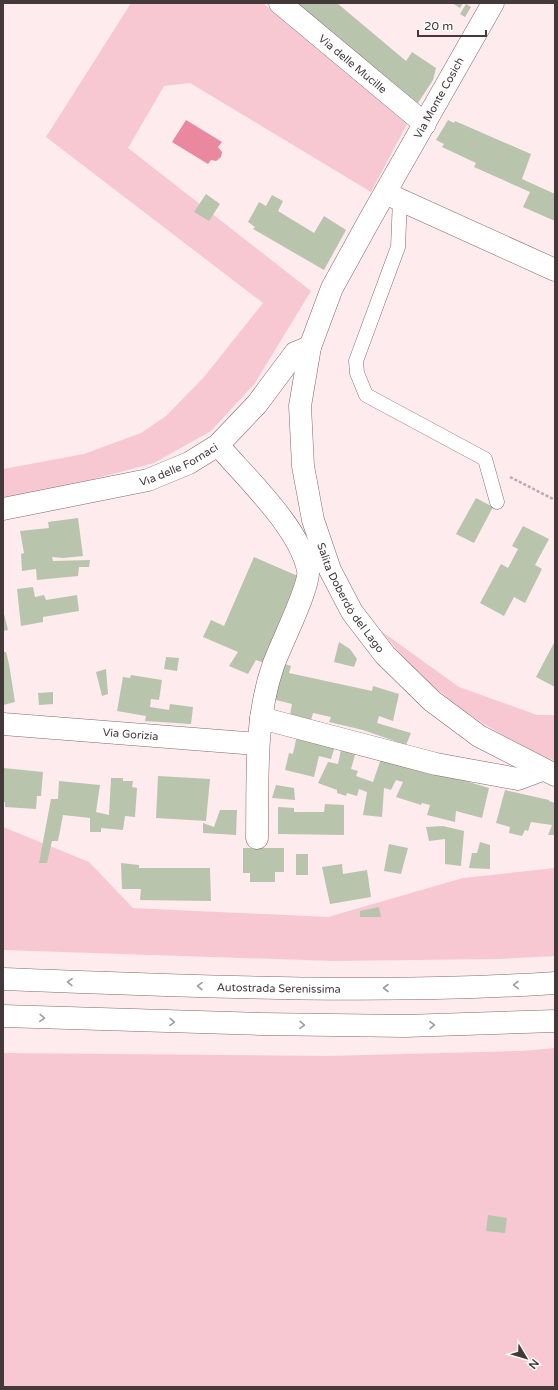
<svg xmlns="http://www.w3.org/2000/svg" width="558" height="1390" font-family="'Varela Round',sans-serif">
	<rect width="100%" height="100%" fill="#fdebee"/>
	<path fill="#f8c8d2" d="M131 3H263L407 124 371 192 190 83 164 86 128 148 311 291 255 383 211 431 154 463 68 486 3 500V469L84 454 141 433 166 416 204 377 263 303 46 137Z
		M381 631 459 687 537 715H555V761C505 740 457 710 418 672 405 659 393 645 381 631Z
		M3 827 89 862 133 908 328 917 463 878 555 868V956L499 959 333 961 3 950Z
		M555 1048V1387H3V1053L327 1056 521 1051Z"/>
	<path fill="#ea88a0" d="M186 120 222 142 218 147 222 152 221 157 216 161 211 160 208 164 172 142Z"/>
	<path fill="#b9c4ad" d="M295 3H337L406 61 412 52 436 68 433 80 418 103Z
		M452 3H463L460 8Z
		M466 4 471 7 465 17 460 14Z
		M448 120 454 123 455 121 531 154 522 179 555 194V221L523 207 530 192 474 167 476 163 442 147 444 144 436 140Z
		M206 194 220 204 209 221 194 212Z
		M272 195 283 201 278 211 314 233 324 216 346 230 324 270 253 229 255 227 248 222 259 202 266 206Z
		M476 498 493 507 474 543 456 534Z
		M78 518 83 556 63 558 52 557 53 561 90 560 89 567H79L78 576 37 580 36 569 22 571 21 554 24 553 20 531 49 528 48 522Z
		M523 526 549 539 535 565 542 569 525 603 514 597 504 616 480 603 501 564 508 568 518 549 512 546Z
		M254 557 300 577 264 663 256 660 248 674 229 666 238 652 203 637 211 620 224 626Z
		M33 587 35 597 44 595 46 600 77 595 79 611 43 617V622L21 626 17 589Z
		M3 610 8 630 3 631Z
		M555 641V687L536 677Z
		M339 642 350 649 357 659 354 667 334 662Z
		M3 652H6L9 664 15 702 3 705Z
		M166 657 179 658 177 671 164 669Z
		M282 663 291 666 289 673 372 691 373 686 399 694 393 721 379 716 377 723 411 733 406 745 363 730 329 722 331 717 313 713 311 720 290 715 292 704 272 699Z
		M106 669 108 694 102 696 96 672Z
		M131 675 162 680 159 700 151 699 150 707 169 710 170 704 193 707 191 724 145 721 146 716 117 711 123 677 130 678Z
		M53 692V704L39 705 38 693Z
		M297 735 335 746 331 759 319 756 314 777 285 770 289 753 293 754Z
		M342 745 357 748 351 769 358 771 356 776 373 782 382 756 489 788 482 818 456 811 455 822 427 815 430 805 422 803 421 805 396 797 403 782 396 780 391 790 384 788 382 817 363 815 367 792 359 789 357 796 347 793 346 796 337 793V790L318 783 328 762 338 764Z
		M3 768 43 772 41 796H37L36 809 5 807V802H3Z
		M158 776 210 779 206 821 156 818Z
		M111 778H123V781H133L132 787 137 788 135 817 125 816 123 830 101 828V832H90V818L63 815 58 841H52L47 863H39L51 799H58L59 781 100 785 96 812 109 815Z
		M276 785 294 788 295 800 272 798Z
		M505 790 549 800V801L555 803V835H548L552 825 531 822 528 831 525 830 522 836 509 833 510 827 496 823Z
		M325 804 344 805V835L278 834V807L294 808V812H324Z
		M220 810H237L236 835 203 833V823L214 827Z
		M443 826 464 831 461 866 445 864V839L429 841 426 827Z
		M480 842 490 845V869L469 868 472 853H477Z
		M389 844 408 848 401 874 384 871Z
		M243 848H284V872H275V882H250V873H243Z
		M296 854H308V875H296Z
		M121 863 139 865V868H210L211 901 140 900 141 889H122Z
		M342 864 343 874 367 870 371 897 330 904 322 867Z
		M379 907 381 917H360V911Z
		M488 1215 507 1218 505 1233 486 1231Z"/>
	<g fill="none" stroke-linecap="round" stroke-linejoin="round">
		<g stroke="#82696e" stroke-width="15">
			<path id="service" d="M400 199 398 247 356 361 357 373 366 395 485 459 497 502"/>
		</g>
		<g stroke="#82696e" stroke-width="23">
			<g id="minor">
				<path id="s1" d="M280 3 425 124"/>
				<path d="M385 193 555 270"/>
				<path d="M218 445C246 478 299 527 308 570 311 585 279 648 273 666 254 721 258 782 257 838"/>
				<path id="s2" d="M3 509 148 480 189 463 218 445 257 404 295 353 310 347"/>
				<path d="M261 718 436 764 518 779 542 770"/>
				<path id="s3" d="M3 724 258 744"/>
			</g>
		</g>
		<g stroke="#82696e" stroke-width="23">
			<g id="tertiary">
				<path id="s4" d="M493 3 370 219 332 288 310 347 300 406 303 466 313 520 330 570 352 612 385 655 432 701 479 736 555 775"/>
			</g>
		</g>
		<g stroke="#82696e" stroke-width="23">
			<g id="motorway">
				<path id="s5" d="M3 979C186 986 372 995 555 983"/>
				<path d="M3 1016 261 1024 405 1026 555 1021"/>
			</g>
		</g>
		<path stroke="#baaaad" stroke-width="2.5" stroke-dasharray="3 2" stroke-linecap="butt" d="M510 477 555 500"/>
		<use href="#service" stroke="#fff" stroke-width="14"/>
		<use href="#minor" stroke="#fff" stroke-width="22"/>
		<use href="#tertiary" stroke="#fff" stroke-width="22"/>
		<use href="#motorway" stroke="#fff" stroke-width="22"/>
	</g>
	<defs><path id="oneway-chevron" d="M-2-3.5L2.5 0L-2 3.5" fill="none" stroke-width="1.6" stroke-linecap="round" stroke-linejoin="round"/></defs>
	<g stroke="#a19c9c">
		<use href="#oneway-chevron" transform="translate(70 982) rotate(-178)"/>
		<use href="#oneway-chevron" transform="translate(516 985) rotate(178)"/>
		<use href="#oneway-chevron" transform="translate(200 986) rotate(-179)"/>
		<use href="#oneway-chevron" transform="translate(386 988) rotate(-180)"/>
		<use href="#oneway-chevron" transform="translate(42 1018) rotate(2)"/>
		<use href="#oneway-chevron" transform="translate(172 1022) rotate(2)"/>
		<use href="#oneway-chevron" transform="translate(302 1025) rotate(1)"/>
		<use href="#oneway-chevron" transform="translate(432 1025) rotate(-2)"/>
	</g>
	<g text-anchor="middle" dominant-baseline="central" stroke-width="4" stroke-linejoin="round" paint-order="stroke">
		<g font-size="11" fill="#43383a" stroke="#fdfdfd">
			<text stroke="none"><textPath href="#s1" startOffset="95">Via delle Mucille</textPath></text>
			<text transform="translate(439 98) rotate(-61)">Via Monte Cosich</text>
			<text stroke="none"><textPath href="#s2" startOffset="182">Via delle Fornaci</textPath></text>
			<text stroke="none"><textPath href="#s4" startOffset="652">Salita Doberdò del Lago</textPath></text>
			<text stroke="none"><textPath href="#s3" startOffset="128">Via Gorizia</textPath></text>
			<text stroke="none"><textPath href="#s5" startOffset="276">Autostrada Serenissima</textPath></text>
		</g>
	</g>
	<rect width="558" height="1390" fill="none" stroke="#43383a" stroke-width="8"/>
	<g transform="translate(526 1358) rotate(128)" stroke="#fdfdfd" stroke-width="3" paint-order="stroke">
	<path d="M0-3L7 15L0 10L-7 15Z" fill="#43383a"/>
	<text y="-6" font-size="11" font-weight="bold" text-anchor="middle" fill="#43383a">N</text>
	</g>
	<path d="M418 30v6h68v-6" fill="none" stroke="#43383a" stroke-width="2"/>
	<text x="424" y="30" font-size="12" fill="#43383a" stroke="#fdfdfd" stroke-width="3" paint-order="stroke">20 m</text>
</svg>
